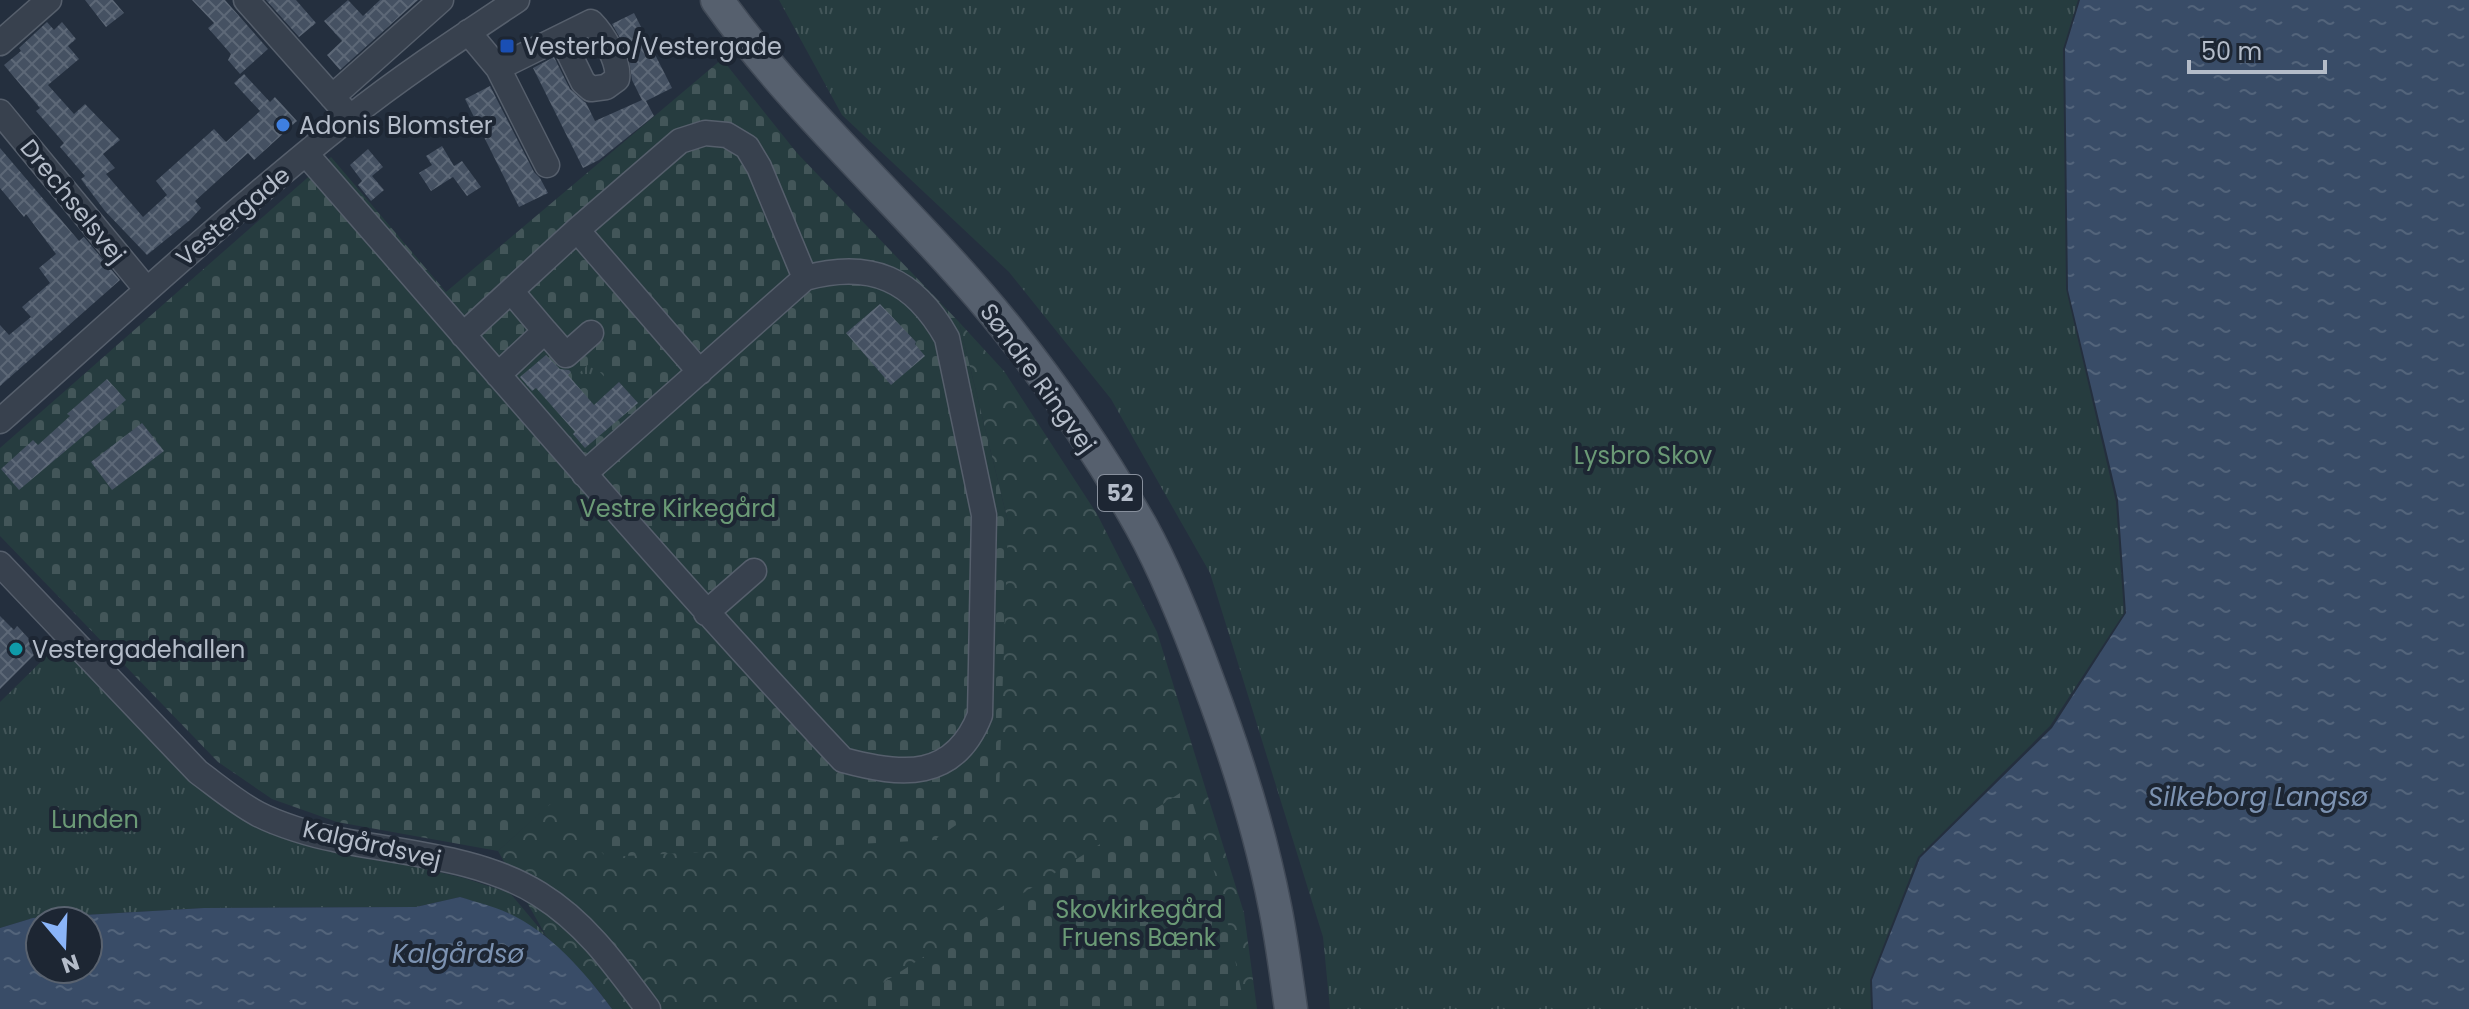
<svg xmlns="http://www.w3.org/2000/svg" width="2469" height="1009" font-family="Poppins,sans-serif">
	<defs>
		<pattern id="forest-crowns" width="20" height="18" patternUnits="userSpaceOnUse" patternTransform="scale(2)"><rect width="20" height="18" fill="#263c3f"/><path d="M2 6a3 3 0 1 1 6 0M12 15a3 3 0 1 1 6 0" fill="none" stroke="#435659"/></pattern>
		<pattern id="cemetery-stones" width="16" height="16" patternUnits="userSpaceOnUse" patternTransform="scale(2)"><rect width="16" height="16" fill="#263c3f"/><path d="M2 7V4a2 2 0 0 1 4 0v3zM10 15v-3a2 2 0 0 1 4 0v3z" fill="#435659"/></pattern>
		<pattern id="park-tufts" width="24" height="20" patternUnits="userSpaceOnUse" patternTransform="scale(2)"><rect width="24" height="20" fill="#263c3f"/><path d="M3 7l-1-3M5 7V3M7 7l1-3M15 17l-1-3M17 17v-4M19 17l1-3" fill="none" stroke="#435659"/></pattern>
		<pattern id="water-ripples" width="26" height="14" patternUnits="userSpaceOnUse" patternTransform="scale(2)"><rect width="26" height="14" fill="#394c67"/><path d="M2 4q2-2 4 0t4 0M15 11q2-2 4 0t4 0" fill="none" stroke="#53647b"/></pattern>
		<pattern id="building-cross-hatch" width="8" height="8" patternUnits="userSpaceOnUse" patternTransform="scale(2)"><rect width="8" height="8" fill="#455162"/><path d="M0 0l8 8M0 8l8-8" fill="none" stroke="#5d6877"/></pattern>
	</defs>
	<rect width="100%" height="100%" fill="#242f3e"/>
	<path fill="url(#forest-crowns)" d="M959 322 1004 371 1097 514 1157 632 1244 913 1257 1009H612L597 989 546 936 498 851 555 799 1008 522Z"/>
	<path fill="url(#cemetery-stones)" d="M722 59 797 153 959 322 1008 522 999 796 934 840 606 857 555 800 498 851 337 822 272 799 218 762 0 536V448L331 157 446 292Z
		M1188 788 1223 900 1245 1009H842Z"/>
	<path fill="url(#park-tufts)" d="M779 0H2078L2063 49 2066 289 2116 502 2124 613 2050 726 1918 857 1870 980 1871 1009H1330L1323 937 1210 573 1111 399 1009 272 842 115Z
		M591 362 609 382 593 396 576 376Z
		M59 644 122 711 201 788 286 837 342 855 404 864 464 878 510 893 546 936 508 913 460 897 416 907 204 908 33 918 0 928V702Z"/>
	<path fill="url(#water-ripples)" fill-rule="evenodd" d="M2080 0H2469V1009H1873L1872 980 1920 858 2052 728 2126 613 2118 500 2068 290 2065 49Z
		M460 897C476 902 493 906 508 913 550 932 585 972 612 1009H0V928L33 918 204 908 416 907ZM88 921V969H40V921Z"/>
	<path fill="url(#building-cross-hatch)" d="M85 0H113L124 13 106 27Z
		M192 0H225L268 49 240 74 228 60 231 54 208 28 214 23Z
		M266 0H296L316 23 299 37Z
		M348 0 363 16 380 0H418L340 70 327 55 342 41 324 21Z
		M634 13 672 88 646 101 654 116 599 160 583 168 533 68 554 57 570 89 586 103 595 121 642 100 632 80 628 52 612 24Z
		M47 22 54 30 62 22 76 39 68 46 79 59 48 85 74 114 85 104 120 140 103 154 115 168 106 174 143 217 167 195 156 181 214 129 226 142 260 111 234 83 244 74 270 102 275 97 297 121 254 160 248 153 195 201 201 208 190 220 147 255 105 211 81 179 85 176 60 147 64 143 36 111 40 108 4 65 21 51 19 48Z
		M490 86 534 172 540 178 548 193 519 207 465 99Z
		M442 146 454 166 462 161 481 187 467 196 453 177 431 191 419 173 432 165 426 156Z
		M0 148 79 241 84 237 120 280 0 386V325L9 335 31 317 22 307 50 283 39 268 56 254 26 214 24 217 0 188Z
		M368 149 383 167 372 176 384 190 371 201 358 185 362 181 350 165Z
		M880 304 916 342 915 344 925 356 891 385 846 333Z
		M546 355 560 369 569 370 571 372 568 375 594 405 619 382 638 403 585 448 573 434 575 432 536 388 532 391 520 377Z
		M107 379 126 400 19 490 1 469 33 440 38 445 70 416 67 414Z
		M142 423 164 451 112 490 91 462Z
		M0 616 14 630 17 626 32 642 29 646 36 653 0 689Z"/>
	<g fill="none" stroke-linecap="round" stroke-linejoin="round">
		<g stroke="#565f6c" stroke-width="27">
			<path id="minor" d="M246 0 350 117
				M468 32 498 68
				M0 43 49 0
				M332 97 441 0
				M0 112 147 290
				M306 154C484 357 658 563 843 760 902 776 954 781 980 715L984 515 947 338C914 279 871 260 805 278L584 474
				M547 165 498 68 591 22C603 34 620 62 617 79L606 87 591 89 583 82 561 37
				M577 230 700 372
				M511 291 545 331
				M463 335 577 230 680 141 705 133 727 135 747 147 759 167 805 278
				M498 375 545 331 566 355 591 333
				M0 421C115 319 228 215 348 119 402 76 460 38 517 0
				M0 564 198 772C217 786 237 803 258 814 277 824 312 835 334 839 400 853 480 857 539 894 586 923 616 966 648 1009
				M706 613 754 571"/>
		</g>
		<g stroke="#414a57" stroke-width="35">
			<path id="major" d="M717 0C803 120 917 216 1009 331 1057 391 1103 459 1141 526 1168 575 1189 629 1208 681 1236 755 1260 830 1275 907 1282 941 1286 975 1291 1009"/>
		</g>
		<use href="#minor" stroke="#38414e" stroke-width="24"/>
		<use href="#major" stroke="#56606e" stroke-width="32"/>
	</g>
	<rect fill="#1a4fb4" stroke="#1d2633" stroke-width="3" x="499" y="38" width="16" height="16" rx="4"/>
	<circle fill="#3f7fe0" stroke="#1d2633" stroke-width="3" cx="283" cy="125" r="8"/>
	<circle fill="#0f9aa8" stroke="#1d2633" stroke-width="3" cx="16" cy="649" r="8"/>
	<g text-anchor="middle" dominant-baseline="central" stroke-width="8" stroke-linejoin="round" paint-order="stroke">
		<rect fill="#1d2633" stroke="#878f9c" stroke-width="2" x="1098" y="475" width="44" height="36" rx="6"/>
		<g font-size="22" font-weight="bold" fill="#b4bcc9">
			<text x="1120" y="493">52</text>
		</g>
		<g font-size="24" fill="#b4bcc9" stroke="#1d2633" text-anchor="start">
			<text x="523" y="46">Vesterbo/Vestergade</text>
			<text x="299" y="125">Adonis Blomster</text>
			<text x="32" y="649">Vestergadehallen</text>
		</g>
		<g font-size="24" fill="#b4bcc9" stroke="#1d2633">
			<text transform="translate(73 201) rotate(51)">Drechselsvej</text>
			<text transform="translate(233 216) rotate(-40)">Vestergade</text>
			<text transform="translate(1038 378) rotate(54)">Søndre Ringvej</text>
			<text transform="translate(372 844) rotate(13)">Kalgårdsvej</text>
		</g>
		<g font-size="24" fill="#6b9a76" stroke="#1d2633">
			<text x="1643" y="455">Lysbro Skov</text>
			<text x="678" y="508">Vestre Kirkegård</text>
			<text x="95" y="819">Lunden</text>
			<text x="1139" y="909">Skovkirkegård<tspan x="1139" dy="28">Fruens Bænk</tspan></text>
		</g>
		<g font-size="26" font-style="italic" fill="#7c92b1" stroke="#1d2633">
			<text x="2258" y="797">Silkeborg Langsø</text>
			<text x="458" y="954">Kalgårdsø</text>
		</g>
	</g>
	<g transform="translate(64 945) rotate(161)"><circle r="38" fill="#1d2633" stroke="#59626f" stroke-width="2"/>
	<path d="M0-6L14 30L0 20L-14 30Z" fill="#8ab4f8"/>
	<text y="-12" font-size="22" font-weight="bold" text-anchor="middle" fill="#b4bcc9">N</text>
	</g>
	<path d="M2189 60v12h136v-12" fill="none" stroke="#b4bcc9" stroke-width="4"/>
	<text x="2201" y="60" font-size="24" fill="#b4bcc9" stroke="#1d2633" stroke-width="6" paint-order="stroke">50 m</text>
</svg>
